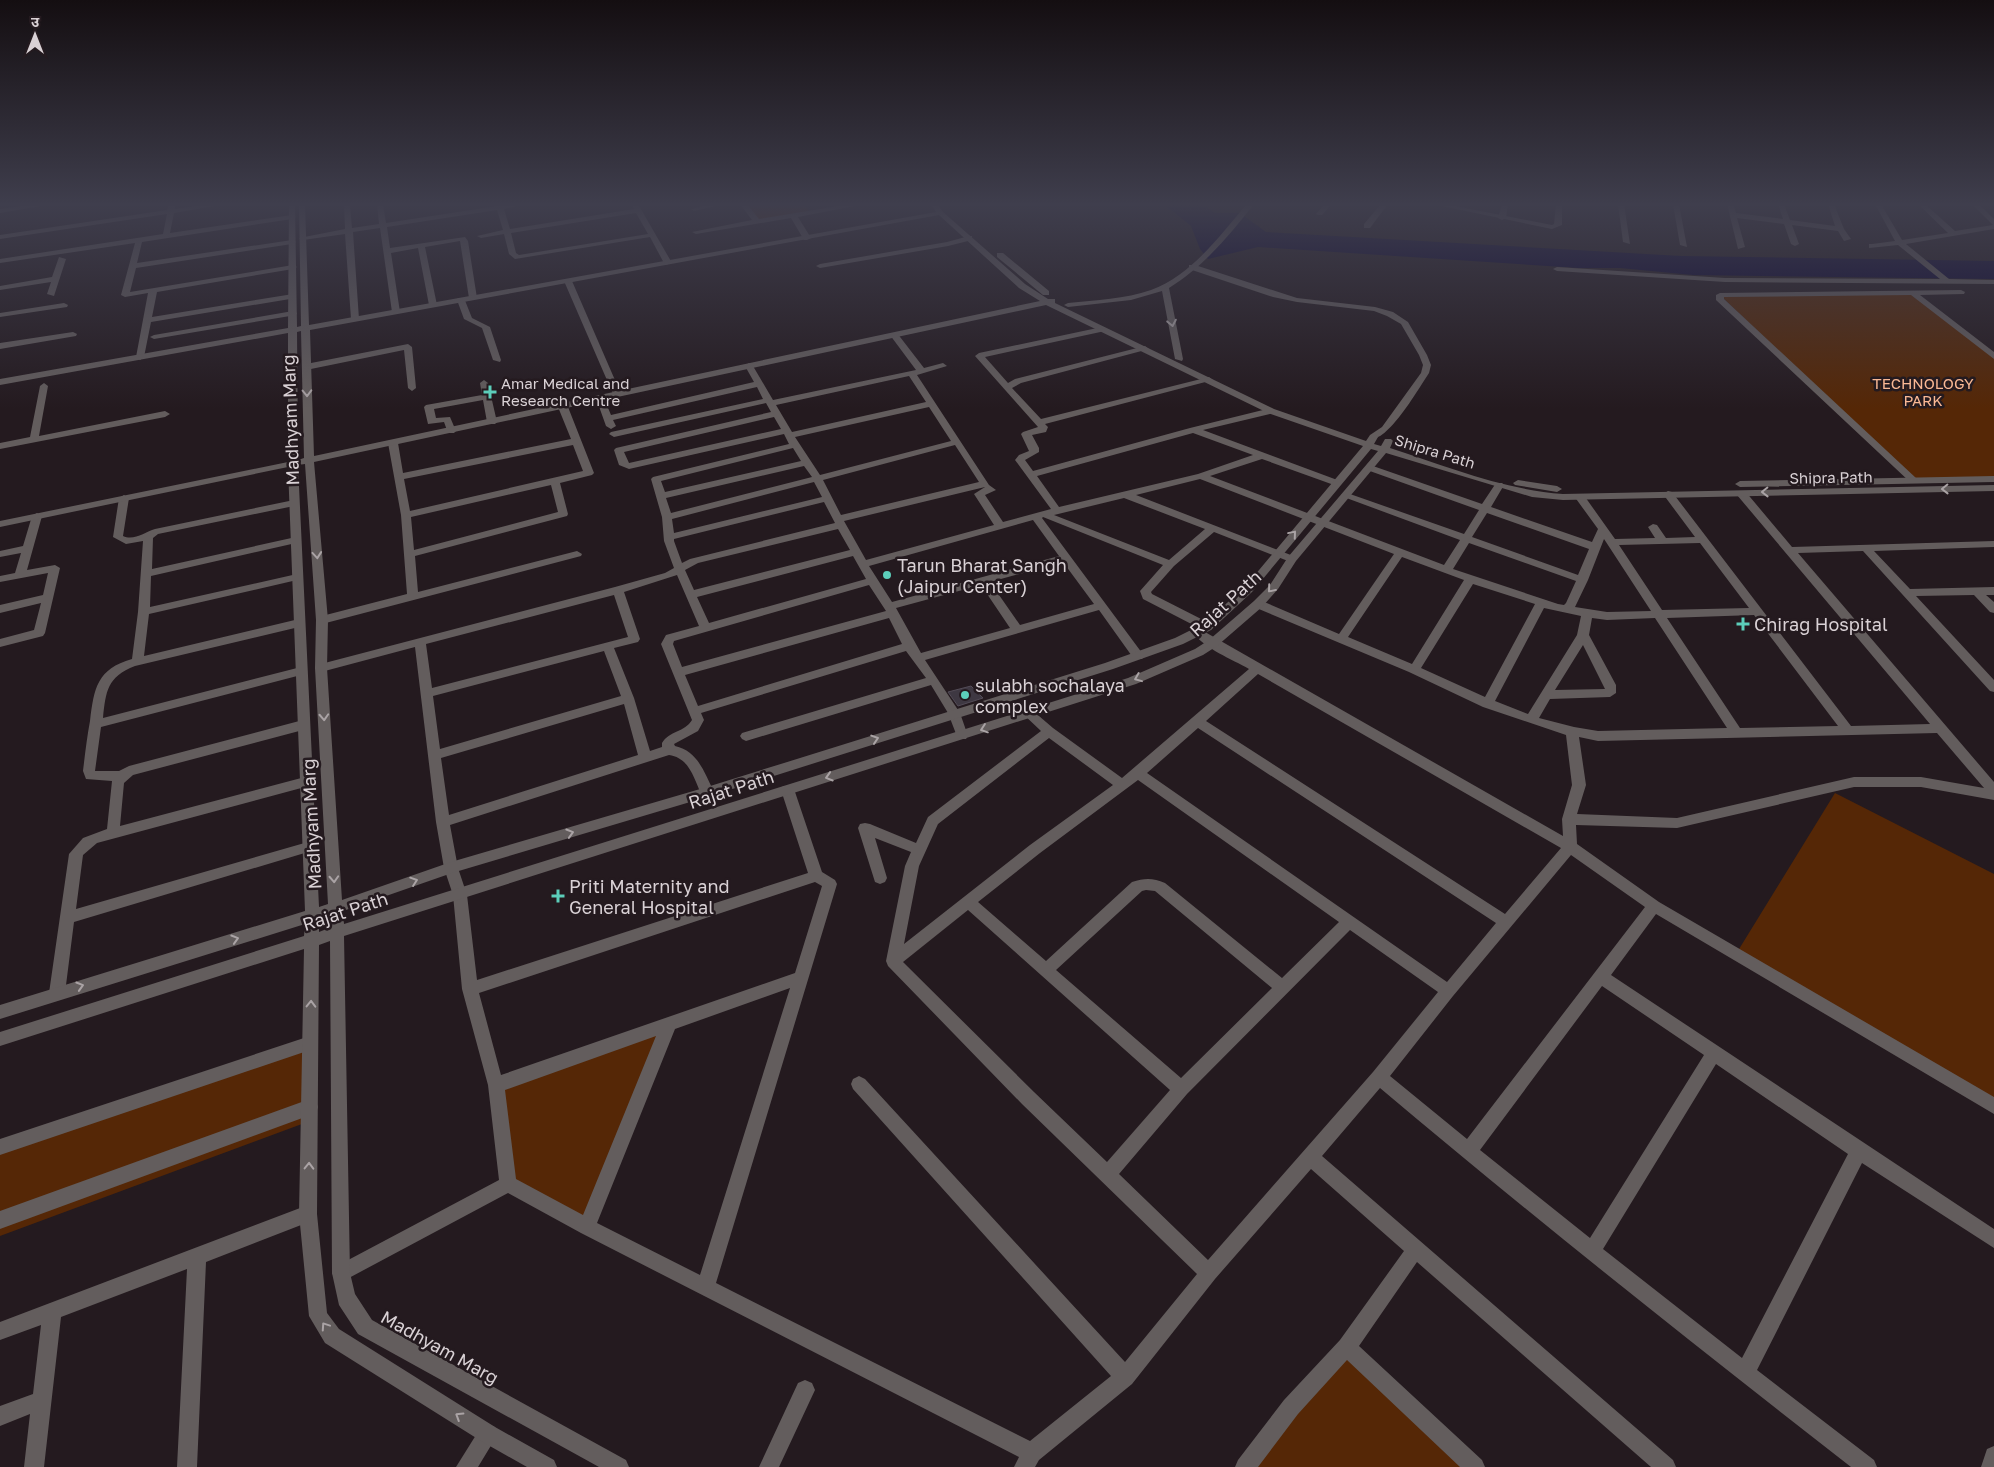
<svg xmlns="http://www.w3.org/2000/svg" width="1994" height="1467" font-family="'Golos Text','Noto Sans Devanagari',sans-serif">
	<rect width="100%" height="100%" fill="#241a1f"/>
	<path fill="#552706" d="M743 204H804L810 212 757 222Z
		M1914 294 1994 357V479L1913 480 1720 295Z
		M1835 793 1994 874V1106L1736 954Z
		M669 1024 587 1227 508 1184 496 1085Z
		M310 1044V1121L0 1236V1152Z
		M1347 1347 1475 1467H1245Z"/>
	<path fill="#070030" d="M1164 204H1202L1215 213H1240L1266 232 1681 256 1994 261V279L1693 275 1620 268H1579L1258 247 1208 259 1200 249 1191 226Z"/>
	<path fill="#3e3842" stroke="#534c57" d="M971 686 983 698 958 706 948 692Z"/>
	<g fill="none" stroke-linecap="round" stroke-linejoin="round">
		<path fill="#635d5d" fill-rule="evenodd" d="M169 204H175V209L210 204H226L174 213 170 233 292 215 296 217 292 219 142 242 137 263 292 240 296 242 292 244 136 268 130 292 293 265 297 267 293 269 157 292 152 317 293 294H296V298L151 322 144 357 140 360 136 357 148 293 125 297 121 295 135 243 0 263V259L163 234 167 214 0 239V235L167 210Z
			M344 204H350L352 228 379 224 377 204H383L386 223 510 204H526L504 209 510 229 634 209 632 204H638L672 263 665 265 650 237 515 259 509 254 504 234 481 238 477 236 503 230 497 210 387 227 390 248 465 237 468 241 477 298 473 300 469 298 460 241 425 247 437 305 433 307 429 305 418 248 391 253 400 312 396 314 392 312 380 228 353 232 359 319 355 321 351 319 345 234 303 240 299 238 345 229ZM636 213 648 234 519 255 516 253 511 233Z
			M711 204H725L694 211 691 209Z
			M740 204H747L759 219 850 204H865L798 217 811 238 807 240H804L791 218 696 234 692 232 752 220Z
			M1325 204H1332L1322 215H1318L1316 214Z
			M1381 204H1388L1370 228H1364V224Z
			M1502 204H1508L1506 218 1502 220 1498 218Z
			M1618 204H1624L1630 244 1623 242Z
			M1673 204H1679L1687 247 1680 245Z
			M1727 204H1733L1736 213 1783 219 1778 204H1784L1790 220 1835 226 1828 204H1834L1844 229 1851 239 1844 241 1838 231 1792 225 1799 244 1795 246 1791 244 1784 224 1737 218 1745 247 1738 249Z
			M1875 204H1881L1902 240 1948 233 1918 204H1925L1955 231 1993 225 1972 204H1979L1994 219V229L1906 244 1949 279 1994 280V284L1725 282 1557 271 1553 269 1557 267 1725 278 1940 279 1898 245 1869 248V244H1872L1895 241Z
			M969 236H972V240L948 246 820 268 816 266 820 264 947 242Z
			M59 257 66 259 54 296 47 294 51 282 0 290V286L52 277Z
			M1189 265H1195L1297 298 1375 307 1393 312 1408 322 1427 355 1431 365 1429 373C1419 388 1388 442 1370 439V435L1382 427 1421 373 1423 365 1419 355 1401 324 1387 316 1374 311 1297 302 1273 297 1189 269Z
			M565 279 572 281 621 394 620 396 617 397 613 394 564 281Z
			M1961 290 1965 292 1964 294 1920 295 1994 352V359L1911 295 1724 297V299L1916 478 1918 480 1913 483 1910 482 1716 300V295L1720 293Z
			M458 298H464L472 318 490 327 501 360 500 362 493 360 482 328 464 319 457 300Z
			M64 303 68 305 67 307 0 317V313Z
			M293 311 297 313 296 315 154 339 150 337 154 335Z
			M1102 327H1105V331L985 357 1008 383 1015 379 1145 346 1149 349 1021 383 1012 388 1041 419 1209 377 1213 380 1045 424 1048 427 1046 432 1032 435 1039 448V452L1025 460 1033 471 1190 428 1271 408 1276 411 1274 413 1203 430 1340 481V485H1334L1262 459 1210 476 1444 565 1460 540 1341 496 1342 494H1350L1464 534 1479 510 1367 470V466H1373L1482 504 1496 483H1502L1504 485 1491 507 1592 542 1598 529 1574 496 1575 494H1583L1615 539 1655 538 1648 527 1653 524 1657 525 1666 538 1695 537 1663 494 1668 491 1672 492 1851 726 1930 724 1737 495V491H1745L1792 547 1994 541V547L1874 551 1910 589 1994 587V595H1986L1994 602V613L1990 612 1974 595 1916 596 1994 680V692L1990 691 1863 551 1798 553 1994 782V800L1921 787H1854L1677 828 1576 825 1577 844 1659 902 1994 1097V1114L1656 914 1611 975 1994 1229V1248L1862 1163 1757 1370 1874 1460 1877 1467H1851C1692 1343 1534 1218 1380 1088L1322 1156 1673 1460 1676 1467H1651L1417 1262 1359 1346 1482 1460 1485 1467H1460L1347 1360 1298 1414 1258 1467H1235L1238 1460 1284 1400 1340 1340 1404 1251 1311 1169 1215 1279 1132 1384 1039 1460 1035 1467H1014L1019 1457 581 1233 508 1193 347 1279 341 1282 335 1279 332 1273 335 1267 499 1180 488 1085 462 989 453 895 444 868 436 822 415 647 321 672 317 671 315 668 317 665 615 587 665 573 674 568 664 541 662 517 651 479 653 477 789 444 784 434 629 469 619 465 614 450 616 448 771 412 766 403 614 437 609 434 611 432 763 399 757 387 613 420 616 426 611 429 606 426 596 398 597 396H603L611 415 754 382 745 366 749 363 753 366 773 400 916 370 890 335 894 333H897L924 368 943 363 947 366 917 375 989 485 996 490 985 495 1003 522 1051 509 1015 460 1019 455 1029 451 1021 434 1023 432 1038 427 975 356 979 353ZM909 376 926 402 792 432 776 405ZM929 407 951 441 820 475 795 437ZM774 417 781 429 629 463 624 452ZM1193 433 1253 455 1198 474 1059 507 1037 476ZM955 445 979 482 841 515 823 480ZM793 448 801 461 665 492 661 481ZM804 466 812 477 671 513 666 498ZM1200 479 1394 554 1339 634 1262 601 1258 600 1252 604 1254 607 1409 672 1483 707 1566 735 1572 785 1562 819 1563 836 1198 628 1192 632C1205 649 1232 659 1249 669L1122 778 1053 728 1032 710 1028 709 1022 713 1041 731 928 817 916 843 870 824 865 823 860 824 858 828 875 882 880 884 885 882 887 878 875 838 911 852 905 866 886 961 888 966 1022 1104 1197 1274 1125 1362 865 1079 859 1076 853 1079 851 1084 853 1089 1111 1376 1030 1441 716 1283 837 884 835 880 822 872 793 786H783L781 790 808 873 477 980 467 895 458 868 450 825 669 755C690 758 694 779 702 796H712L714 792C704 772 698 751 675 746L674 744 698 731 704 720 701 713 906 651 926 678 742 733 740 736 742 739 746 741 931 685 948 713 958 739H966L968 736 960 713 925 660 1099 610 1134 659H1142L1144 656 1142 653 1042 518 1043 517 1163 565 1140 591 1143 599 1203 630H1211L1213 627 1211 624 1152 594 1151 592 1174 566 1214 532 1288 561 1292 562 1297 559 1296 557 1136 495ZM814 482 822 497 674 533 672 519ZM985 487 974 494 994 525 866 560 844 521ZM1124 498 1205 529 1169 560 1054 515ZM824 502 835 523 690 559 682 563 674 541V539ZM1487 513 1589 549 1578 575 1472 537ZM1033 520 1059 556 892 602 869 566ZM838 529 850 550 694 590 685 570 698 563ZM1604 539 1606 542 1651 611 1607 612 1575 607 1588 580ZM1469 543 1576 581 1566 603 1564 605 1558 604 1453 569ZM1700 543 1749 608 1662 610 1619 545ZM853 556 866 579 709 623 697 597ZM1402 557 1464 580 1412 664 1348 637ZM1063 562 1094 604 1020 625 990 582ZM677 575 699 626 666 635 661 644 692 720C685 732 669 731 662 743V747L650 751 634 698 614 648 638 642 640 639 624 592ZM1473 584 1535 604 1485 697 1421 668ZM869 585 886 611 682 667 673 644 674 641ZM981 585 1010 628 921 653 896 608ZM614 595 628 637 432 688 426 644ZM1544 608 1581 616 1577 635 1528 714 1495 701ZM1754 615 1838 726 1740 728 1667 618ZM889 618 902 644 698 706 685 675ZM1592 618 1607 620 1655 618 1727 728 1598 731 1574 727 1539 718 1550 699 1610 697 1616 693V685L1589 635ZM1583 645 1605 689 1555 690ZM604 651 621 696 440 749 433 696ZM1258 674 1561 848 1505 914 1206 721ZM624 704 638 755 449 815 441 758ZM1198 728 1496 923 1447 982 1147 773ZM1937 733 1984 788 1921 777H1854L1677 818 1577 814 1586 785 1579 737 1598 741ZM1049 738 1113 785 1030 845 904 944 919 866 938 824ZM1138 780 1339 922 1282 978 1165 883C1153 878 1145 878 1132 882L1046 961 978 902 1040 853ZM1571 855 1645 907 1467 1139 1390 1076 1453 996ZM815 882 822 886 795 973 501 1075 479 993ZM1146 890 1155 891 1272 988 1181 1078 1056 970 1142 891ZM968 910 1170 1090 1107 1162 1034 1092 903 962ZM1350 930 1438 992 1373 1072 1208 1260 1119 1174 1187 1094ZM1602 986 1704 1055 1590 1238 1480 1150ZM790 988 700 1275 597 1223 675 1029ZM656 1036 583 1215 516 1179 505 1090ZM1716 1064 1848 1154 1742 1358 1603 1249Z
			M73 332 77 334 76 336 0 349V343Z
			M408 344 412 347 416 388 412 391 408 388 404 350 306 370 302 367 306 364Z
			M484 380 488 383 497 422 495 424H489L487 422 483 400 434 409 436 418 450 417 456 431 454 433H448L444 422 428 424 424 407 426 405 482 395 480 383Z
			M44 383 48 386 39 436 165 411 170 414 165 417 0 449V443L30 437 40 386Z
			M563 404 568 407 594 473 592 475 560 483 568 514 567 516 415 556 418 592 577 551 582 554 581 556 322 624 318 623 316 620 318 617 407 594 401 515 388 443 390 441H396L398 443 403 473 571 439 558 407ZM573 445 583 471 410 511 404 479ZM551 485 558 512 414 550 411 517Z
			M124 495 129 498 123 536C134 541 145 532 155 529L294 500 299 503 294 506 158 534 153 538 152 569 296 537 301 540 296 543 151 576 150 607 297 574 302 577 297 580 149 614 144 656 299 619 305 623 299 627 135 666C107 677 106 691 103 718L301 667 307 671 301 675 101 727 95 771H119L129 766 303 720 307 722 309 725 307 728 303 730 133 775 124 783 120 826 305 777 310 778 312 782 310 786 305 787 97 843 83 855 76 909 308 842 313 843 315 847 313 851 308 852 74 922 65 993 62 998 57 1000 52 998 49 993 69 854 83 838 107 829 112 781 86 779 83 771C85 754 87 737 90 721 94 688 97 669 132 659L138 612 143 541 126 544 113 537 119 498Z
			M37 513 42 516 27 570 55 565 60 568 45 633 43 636 0 647V639L34 630 41 603 0 613V605L43 595 48 573 0 582V576L15 573 21 553 0 557V551L23 546 32 516Z
			M310 1036 316 1038 318 1043 316 1048 0 1155V1139Z
			M310 1099 316 1101 318 1107 316 1113 0 1229V1211Z
			M308 1205 314 1208 317 1214 314 1220 206 1262 197 1467H177L187 1269 61 1317 44 1467H24L30 1414 0 1426V1406L33 1394 41 1325 0 1340V1322Z
			M805 1380 812 1383 815 1390 779 1467H759L798 1383Z
			M488 1424 495 1427 498 1434 478 1467H456L481 1427Z
			M1994 1446V1467H1981L1987 1449Z"/>
		<path fill="#635d5d" fill-rule="evenodd" d="M36 204H53L0 213V209Z
			M289 204H295L297 327 301 326 299 204H305L309 325 936 212 931 204H937L943 212 1025 284 1048 299H1055V303L1274 409 1366 441 1370 435H1376L1378 437 1374 444 1381 446 1385 439H1391L1393 441 1390 448C1446 466 1504 490 1563 494L1994 485V491L1563 500 1532 497 1386 453 1296 561 1278 589 1262 607 1217 646 1203 655 1136 684 344 936 350 1273 355 1294 372 1320 626 1460 629 1467H599L358 1334 339 1305 332 1273 330 941 319 945 317 1214 327 1313 339 1329 495 1427 554 1460 557 1467H527L481 1441 325 1343 309 1316 299 1214 304 949 0 1046V1032L304 936 305 924 0 1019V1005L305 911 288 467 0 527V521L288 462V333L0 385V379L288 328ZM939 215 1019 288 1040 301 314 456 310 330ZM1046 305 1268 413 1363 446 1244 588 1203 624 1175 638 1105 663 707 787 451 862 342 900 327 668 328 620 314 462ZM301 331 304 458 298 460 297 332ZM1371 449 1378 451 1288 557 1270 585 1254 601 1209 640 1195 649 1128 678 344 924 343 911 452 873 707 797 1113 669 1183 644 1211 630 1252 592ZM305 464 316 620 315 668 328 904 319 907 298 465ZM329 916V928L319 932V919Z
			M1247 204H1254C1230 235 1203 267 1169 288L1183 359 1182 361 1175 359 1162 291 1131 300 1068 307 1064 305 1068 303C1096 300 1125 299 1151 290 1192 275 1220 235 1247 204Z
			M1432 204H1445L1552 225 1554 224 1556 204H1562V225L1552 229Z
			M997 253H1003L1049 291V295H1043L997 257Z
			M1994 476V482L1740 487 1735 484 1740 481Z
			M1518 480 1557 486 1562 489 1557 492 1515 485 1513 483Z"/>
	</g>
	<defs><path id="oneway-chevron" d="M-2-3.5L2.5 0L-2 3.5" fill="none" stroke-width="1.6" stroke-linecap="round" stroke-linejoin="round" transform="scale(1.25)"/></defs>
	<g stroke="#aaa3a5">
		<use href="#oneway-chevron" transform="translate(1172 323) rotate(79)"/>
		<use href="#oneway-chevron" transform="translate(307 393) rotate(89)"/>
		<use href="#oneway-chevron" transform="translate(1945 489) rotate(179)"/>
		<use href="#oneway-chevron" transform="translate(1765 492) rotate(179)"/>
		<use href="#oneway-chevron" transform="translate(1293 534) rotate(-50)"/>
		<use href="#oneway-chevron" transform="translate(317 555) rotate(85)"/>
		<use href="#oneway-chevron" transform="translate(1271 589) rotate(130)"/>
		<use href="#oneway-chevron" transform="translate(1138 678) rotate(158)"/>
		<use href="#oneway-chevron" transform="translate(324 717) rotate(87)"/>
		<use href="#oneway-chevron" transform="translate(984 729) rotate(161)"/>
		<use href="#oneway-chevron" transform="translate(875 739) rotate(-18)"/>
		<use href="#oneway-chevron" transform="translate(829 777) rotate(163)"/>
		<use href="#oneway-chevron" transform="translate(570 833) rotate(-17)"/>
		<use href="#oneway-chevron" transform="translate(334 879) rotate(87)"/>
		<use href="#oneway-chevron" transform="translate(414 881) rotate(-19)"/>
		<use href="#oneway-chevron" transform="translate(235 939) rotate(-17)"/>
		<use href="#oneway-chevron" transform="translate(80 986) rotate(-17)"/>
		<use href="#oneway-chevron" transform="translate(311 1004) rotate(-89)"/>
		<use href="#oneway-chevron" transform="translate(309 1166) rotate(-89)"/>
		<use href="#oneway-chevron" transform="translate(325 1326) rotate(-124)"/>
		<use href="#oneway-chevron" transform="translate(459 1416) rotate(-148)"/>
	</g>
	<linearGradient id="sky" x2="0" y2="1"><stop stop-color="#140e11"/><stop offset="0.5" stop-color="#3f3e4d"/><stop offset="1" stop-color="#3f3e4d" stop-opacity="0"/></linearGradient>
	<rect width="1994" height="409" fill="url(#sky)"/>
	<g fill="#5cceba" stroke="#241a1f" stroke-width="2">
		<path d="M487.5 384.5h5v5h5v5h-5v5h-5v-5h-5v-5h5z"/>
		<circle cx="887" cy="575" r="5"/>
		<path d="M1740.5 616.5h5v5h5v5h-5v5h-5v-5h-5v-5h5z"/>
		<circle cx="965" cy="695" r="5"/>
		<path d="M555.5 888.5h5v5h5v5h-5v5h-5v-5h-5v-5h5z"/>
	</g>
	<g text-anchor="middle" dominant-baseline="central" stroke-width="5" stroke-linejoin="round" paint-order="stroke">
		<g font-size="15" fill="#d9d1d5" stroke="#241a1f" text-anchor="start">
			<text x="501" y="383">Amar Medical and<tspan x="501" dy="17">Research Centre</tspan></text>
		</g>
		<g font-size="15" fill="#fab894" stroke="#241a1f">
			<text x="1923" y="383">TECHNOLOGY<tspan x="1923" dy="17">PARK</tspan></text>
		</g>
		<g font-size="15" fill="#d9d1d5" stroke="#241a1f">
			<text transform="translate(1435 451) rotate(17)">Shipra Path</text>
			<text transform="translate(1831 477) rotate(-1)">Shipra Path</text>
		</g>
		<g font-size="18" fill="#d9d1d5" stroke="#241a1f">
			<text transform="translate(290 420) rotate(-92)">Madhyam Marg</text>
			<text transform="translate(1225 603) rotate(-42)">Rajat Path</text>
			<text transform="translate(731 789) rotate(-18)">Rajat Path</text>
			<text transform="translate(311 824) rotate(-93)">Madhyam Marg</text>
			<text transform="translate(345 911) rotate(-18)">Rajat Path</text>
			<text transform="translate(440 1347) rotate(29)">Madhyam Marg</text>
		</g>
		<g font-size="18" fill="#d9d1d5" stroke="#241a1f" text-anchor="start">
			<text x="897" y="565">Tarun Bharat Sangh<tspan x="897" dy="21">(Jaipur Center)</tspan></text>
			<text x="1754" y="624">Chirag Hospital</text>
			<text x="975" y="685">sulabh sochalaya<tspan x="975" dy="21">complex</tspan></text>
			<text x="569" y="886">Priti Maternity and<tspan x="569" dy="21">General Hospital</tspan></text>
		</g>
	</g>
	<g transform="translate(35 35)" stroke="#241a1f" stroke-width="4" paint-order="stroke">
	<path d="M0-4L9 19L0 12L-9 19Z" fill="#d9d1d5"/>
	<text y="-8" font-size="14" font-weight="bold" text-anchor="middle" fill="#d9d1d5">उ</text>
	</g>
</svg>
